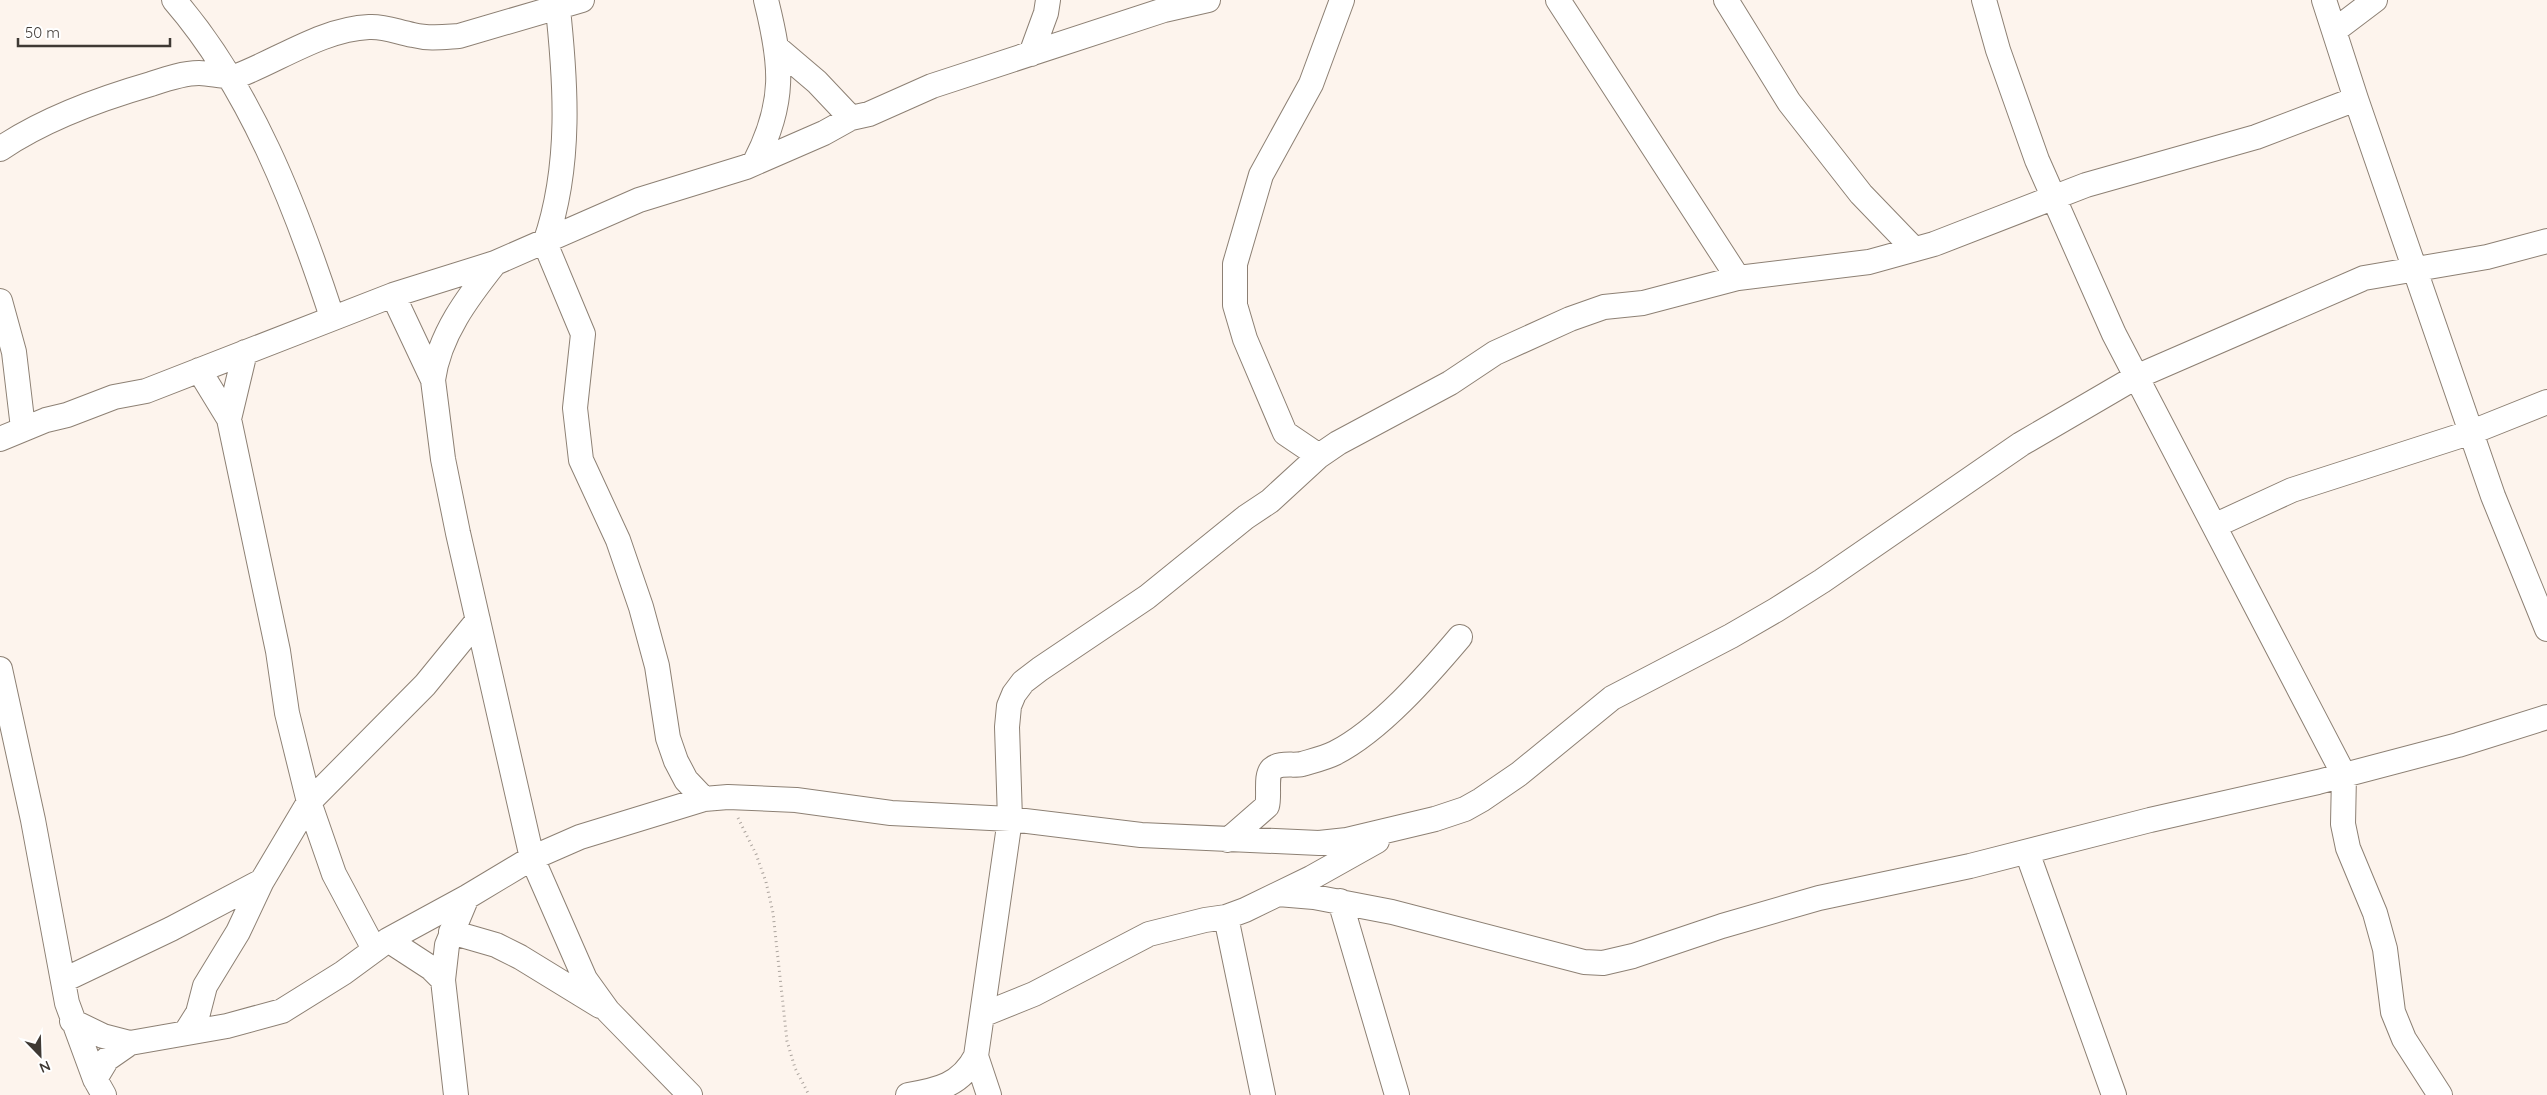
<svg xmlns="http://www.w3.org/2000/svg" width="2547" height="1095" font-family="Quicksand,sans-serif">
	<rect width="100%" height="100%" fill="#fdf4ed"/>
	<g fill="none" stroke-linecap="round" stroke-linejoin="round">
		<g stroke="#8d8074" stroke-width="26">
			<path id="minor" d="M174 0C251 89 296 207 332 317
				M557 0C566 81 572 165 545 243L583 334 575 408 581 460 618 540 641 607 657 666 668 738 676 761 686 780 704 799
				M1558 0 1738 278
				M1726 0 1789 102 1861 194 1914 249
				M1984 0 1998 50 2037 160 2114 334 2344 775 2343 824 2348 848 2375 913 2385 949 2393 1012 2404 1039 2440 1095
				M2324 0 2356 99 2493 496 2547 629
				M2334 31 2375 0
				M777 48 817 82 851 118
				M1031 54 1046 13 1048 0
				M0 149C44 119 99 99 151 84 166 79 183 73 199 73 212 73 224 78 237 76 279 60 323 29 369 27 385 26 397 32 413 35 428 39 443 37 459 36L582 0
				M755 162C786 102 782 64 766 0
				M393 295 433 380 443 459 458 533 532 858 585 979 608 1011 690 1095
				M0 301 14 352 23 428
				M245 352 229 419 278 651 287 713 309 802 334 874 374 949
				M199 370 229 419
				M433 380C439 335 468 297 495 263
				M0 439 46 420 67 415 114 397 146 391 393 295 495 263 639 200 746 167 824 133 851 118 869 114 932 86 1164 10 1208 0
				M1319 456 1285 433 1245 339 1235 305V264L1261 175 1311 84 1342 0
				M2216 525 2292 490 2472 432 2547 402
				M0 669 33 820 67 1003 95 1079 104 1095
				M1228 840 1267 806C1270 796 1265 776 1272 769 1280 762 1293 766 1302 764 1312 761 1325 758 1335 753 1380 730 1427 676 1460 637
				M2027 852 2114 1095
				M1278 894 1314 897 1392 912 1584 962 1603 963 1633 956 1722 926 1819 898 1970 866 2150 820 2318 782 2458 745 2547 717
				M1340 901 1397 1095
				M1226 917 1263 1095
				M451 932 496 945 520 957 600 1006
				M388 940 431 968 443 980
				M64 980 171 929 262 881
				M982 1015 1034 994 1149 934 1205 920 1226 917 1245 910 1311 878 1377 841
				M72 1021 103 1036 130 1043
				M186 1032 198 1013 205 986 238 932 262 881 309 802 425 685 478 620
				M95 1079 107 1059 130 1043 227 1026 282 1011 343 973 388 940 467 897 532 858 580 837 704 799 728 797 796 800 891 813 1010 819 1141 835 1319 843 1347 840 1435 819 1465 809 1481 800 1519 774 1612 698 1731 636 1776 610 1822 581 2021 444 2136 377 2364 278 2487 257 2547 241
				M456 1095 443 980 447 945 467 897
				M908 1095C938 1090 961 1085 976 1056
				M989 1095 976 1056 1010 819 1007 727 1009 706 1014 694 1023 682 1040 669 1147 597 1246 517 1270 501 1319 456 1338 443 1450 383 1495 353 1570 319 1604 307 1643 303 1738 278 1869 262 1934 244 2086 185 2256 137 2356 99"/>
		</g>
		<path stroke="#aca49e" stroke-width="3" stroke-dasharray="1 4" stroke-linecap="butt" d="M738 818 756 854 766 882 773 913 787 1041 795 1068 809 1095"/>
		<use href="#minor" stroke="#fff" stroke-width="24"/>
	</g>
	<g transform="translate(40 1055) rotate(157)" stroke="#ffffff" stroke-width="4" paint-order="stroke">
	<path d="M0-4L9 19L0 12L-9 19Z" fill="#3f3934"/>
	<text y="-8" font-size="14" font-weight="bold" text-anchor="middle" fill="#3f3934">N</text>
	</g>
	<path d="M18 38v8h152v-8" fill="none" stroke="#3f3934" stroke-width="2.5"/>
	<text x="25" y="38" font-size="15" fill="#3f3934" stroke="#ffffff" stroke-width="4" paint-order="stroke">50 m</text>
</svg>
